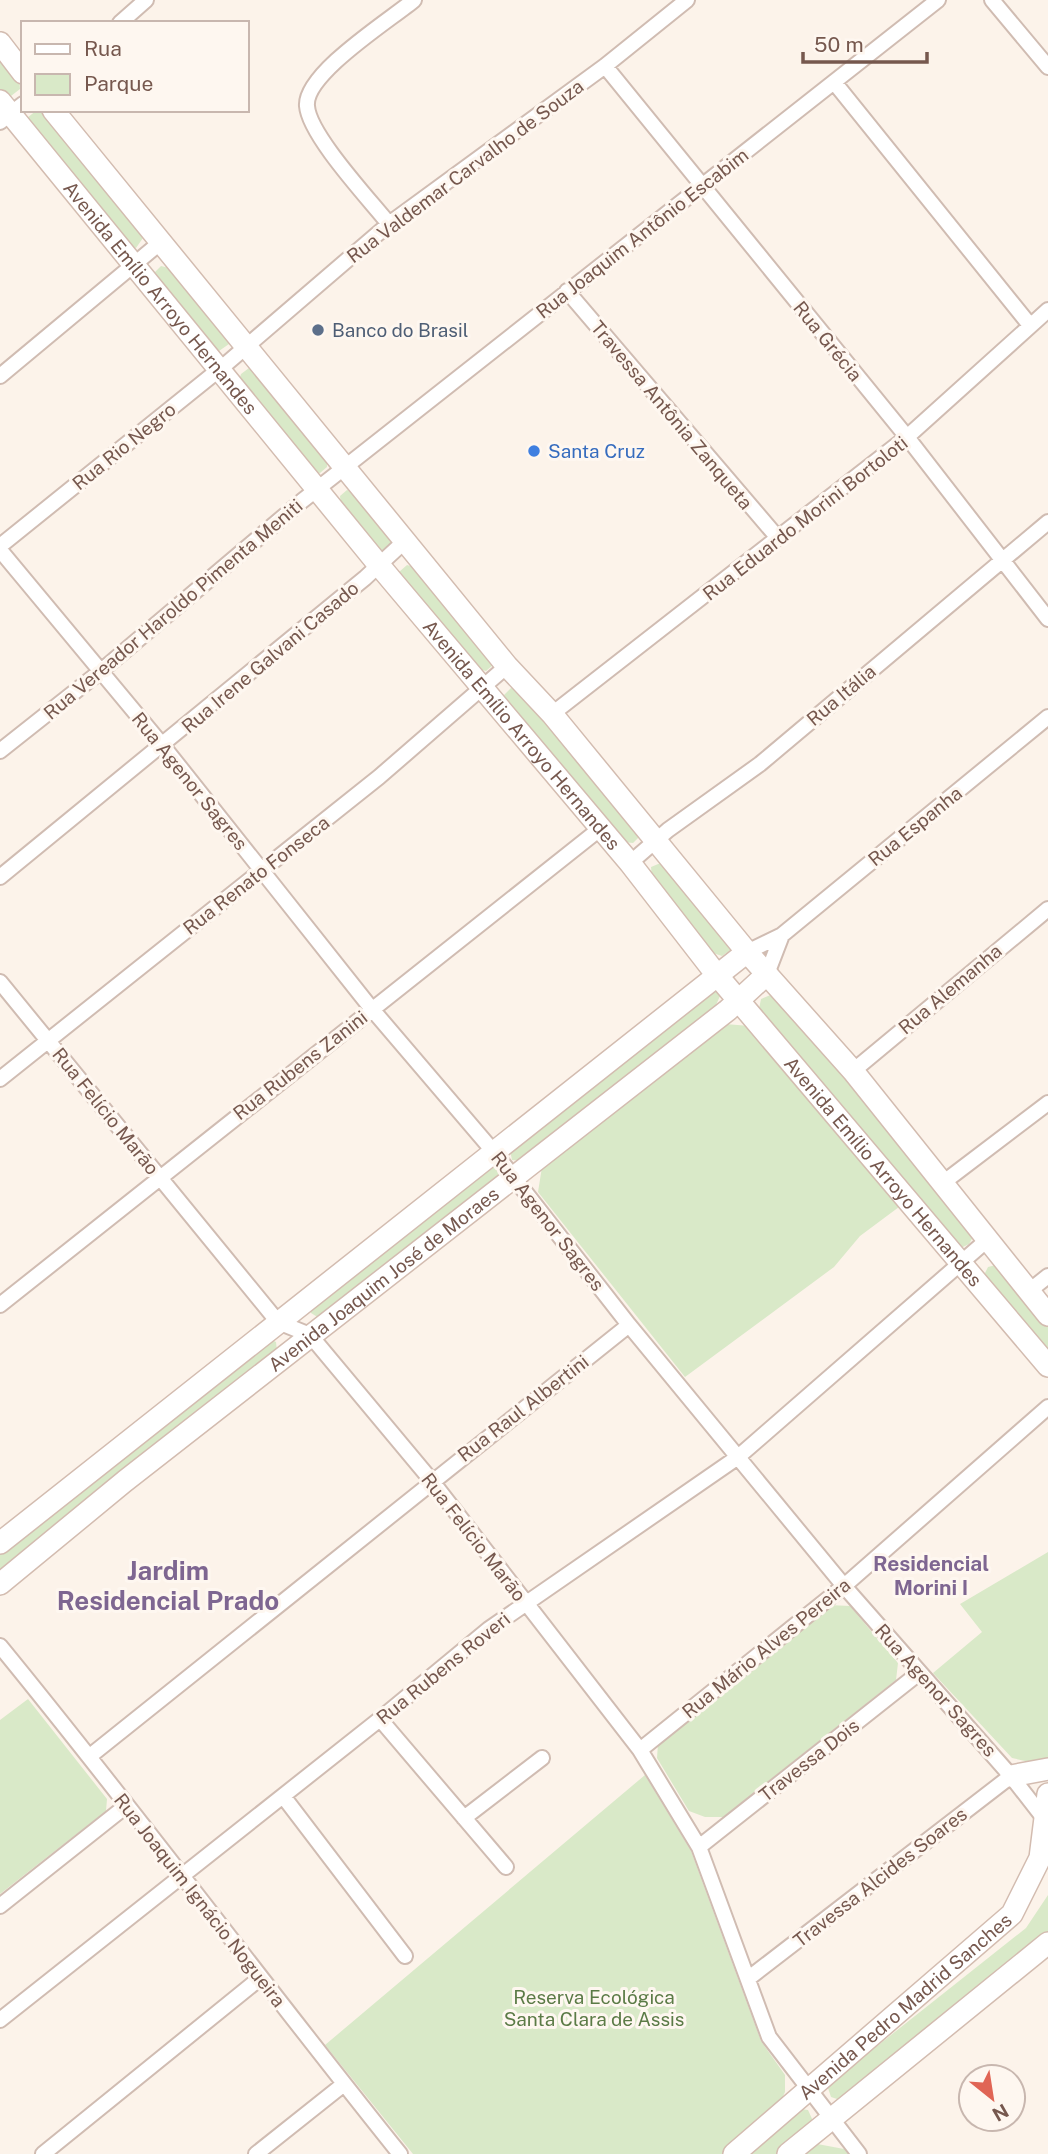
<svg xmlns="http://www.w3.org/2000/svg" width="1048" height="2154" font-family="'Public Sans',sans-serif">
	<rect width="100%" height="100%" fill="#fcf3ea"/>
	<path fill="#d9e9c8" d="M0 55 19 78 20 89 11 96 0 89Z
		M37 110H47L145 235 136 248 129 246 27 118Z
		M161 266 169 268 229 337V344L219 351 214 349 156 282 154 273Z
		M249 368 257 370 327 459V467L320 473 313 472 238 384 241 374Z
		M347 490 357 493 392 538 394 545 385 552 380 550 341 505 340 496Z
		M407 565 417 568 494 664 486 671 475 668 401 580 399 572Z
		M511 688 523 690 636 827 639 837 633 843 624 842 507 707 504 695Z
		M663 862 732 949 722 956 713 953 652 878 651 867Z
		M715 990 720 996 716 1005 524 1161 512 1160 510 1150Z
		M773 994 848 1076 973 1237 969 1244 961 1248 759 1009 761 999Z
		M725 1024 750 1026 899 1207 860 1236 834 1267 685 1377 538 1192 542 1167Z
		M496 1163 501 1174 319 1318 311 1313V1308Z
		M996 1265 1048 1324V1354L984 1275 988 1267Z
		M272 1340 276 1342 277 1351 0 1575V1555L109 1465Z
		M1048 1552V1760L1034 1763 1012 1758 933 1673 982 1632 960 1604Z
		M829 1605 850 1606 898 1663 896 1680 723 1817H705L689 1811 657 1758 658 1744Z
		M28 1699 107 1799 106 1811 0 1894V1720Z
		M645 1775 691 1851 761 2041 785 2075V2092L778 2107 723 2154H413L325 2045Z
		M1048 1895V1935L840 2100 831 2097 828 2088 833 2081 1026 1928Z
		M800 2109 808 2110 813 2121 778 2154H746Z
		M812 2143 844 2149 848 2154H800Z"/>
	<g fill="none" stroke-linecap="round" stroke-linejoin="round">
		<g stroke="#d0bcb2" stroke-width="18">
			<path id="street" d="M992 0 1048 67
				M120 23 146 0
				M605 66 907 437 1048 619
				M834 82 1029 324
				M0 122 23 104
				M389 224C369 199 309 135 307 106 304 74 390 20 414 0
				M567 291 778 538
				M0 376 161 242
				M0 546 226 364 389 224 605 66 687 0
				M0 550 163 746 371 1008 493 1151 629 1325 844 1586 1011 1776 1046 1821
				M552 714 907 437 1048 310
				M0 751 101 671 302 501 938 0
				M630 863 668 830 760 764 1048 522
				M0 877 365 578 406 540
				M747 952 782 935 1048 717
				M767 974 782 935
				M0 982 278 1322 310 1335 431 1480 640 1750 699 1847 769 2037 859 2154
				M853 1071 1048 909
				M0 1079 379 777 507 666
				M944 1182 1048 1103
				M1028 1292 1048 1276
				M0 1305 601 828
				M0 1646C137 1813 265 1986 400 2154
				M380 1719 506 1867
				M640 1750 844 1586 1048 1407
				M90 1756 629 1325
				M283 1796 405 1956
				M464 1818 542 1758
				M699 1847 919 1673
				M0 1906 126 1806
				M749 1978 1011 1776
				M0 2020 380 1719 489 1629 738 1457 986 1241
				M43 2154 259 1979
				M256 2154 344 2084"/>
		</g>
		<g stroke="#d3bcb0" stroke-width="24">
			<g id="secondary">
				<path d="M0 43 23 73"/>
				<path id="s1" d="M0 101 378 564 630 863 716 974 1048 1366"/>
				<path d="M53 110 507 666 552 714 747 952 853 1071 1048 1315"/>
				<path d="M0 1543 747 952"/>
				<path id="s2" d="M0 1584 125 1481 728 1010 767 974"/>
				<path d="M1011 1776 1048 1769"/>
				<path id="s3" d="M734 2154 1012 1914 1040 1858 1048 1794"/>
				<path d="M788 2154 1048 1943"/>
			</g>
		</g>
		<use href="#street" stroke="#fff" stroke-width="14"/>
		<use href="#secondary" stroke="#fff" stroke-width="21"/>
	</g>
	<circle fill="#5c6f8a" stroke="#fef7f0" stroke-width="2.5" cx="318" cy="330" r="7"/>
	<circle fill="#3f7fe0" stroke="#fef7f0" stroke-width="2.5" cx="534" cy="451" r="7"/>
	<g text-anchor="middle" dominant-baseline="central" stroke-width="6" stroke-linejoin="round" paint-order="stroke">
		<g font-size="19" fill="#76584e" stroke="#fef7f0">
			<text transform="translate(465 171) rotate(-37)">Rua Valdemar Carvalho de Souza</text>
			<text transform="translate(642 233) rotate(-38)">Rua Joaquim Antônio Escabim</text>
			<text stroke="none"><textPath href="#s1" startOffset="254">Avenida Emílio Arroyo Hernandes</textPath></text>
			<text transform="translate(828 341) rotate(51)">Rua Grécia</text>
			<text transform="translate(672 415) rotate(50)">Travessa Antônia Zanqueta</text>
			<text transform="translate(124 446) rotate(-39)">Rua Rio Negro</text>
			<text transform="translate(805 518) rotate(-38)">Rua Eduardo Morini Bortoloti</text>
			<text transform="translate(173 609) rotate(-40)">Rua Vereador Haroldo Pimenta Meniti</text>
			<text transform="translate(270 657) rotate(-40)">Rua Irene Galvani Casado</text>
			<text transform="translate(841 695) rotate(-40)">Rua Itália</text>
			<text stroke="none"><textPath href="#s1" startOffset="821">Avenida Emílio Arroyo Hernandes</textPath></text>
			<text transform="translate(190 781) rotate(51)">Rua Agenor Sagres</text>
			<text transform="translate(915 826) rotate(-39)">Rua Espanha</text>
			<text transform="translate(256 875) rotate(-38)">Rua Renato Fonseca</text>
			<text transform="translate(950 989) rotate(-40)">Rua Alemanha</text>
			<text transform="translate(300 1065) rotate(-38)">Rua Rubens Zanini</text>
			<text transform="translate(106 1111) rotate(51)">Rua Felício Marão</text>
			<text stroke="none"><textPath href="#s1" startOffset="1388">Avenida Emílio Arroyo Hernandes</textPath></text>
			<text transform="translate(548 1221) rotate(52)">Rua Agenor Sagres</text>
			<text stroke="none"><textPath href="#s2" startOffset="490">Avenida Joaquim José de Moraes</textPath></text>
			<text transform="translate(523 1408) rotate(-38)">Rua Raul Albertini</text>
			<text transform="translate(474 1537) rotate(52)">Rua Felício Marão</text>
			<text transform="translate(766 1648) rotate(-39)">Rua Mário Alves Pereira</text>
			<text transform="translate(443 1668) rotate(-39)">Rua Rubens Roveri</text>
			<text transform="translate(936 1690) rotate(48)">Rua Agenor Sagres</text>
			<text transform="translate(809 1760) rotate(-38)">Travessa Dois</text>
			<text transform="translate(880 1877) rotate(-38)">Travessa Alcides Soares</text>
			<text transform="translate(200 1900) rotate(52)">Rua Joaquim Ignácio Nogueira</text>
			<text stroke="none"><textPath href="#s3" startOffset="226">Avenida Pedro Madrid Sanches</textPath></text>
		</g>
		<g font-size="19" fill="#4e5e75" stroke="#fef7f0" text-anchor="start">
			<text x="332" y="330">Banco do Brasil</text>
		</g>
		<g font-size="19" fill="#366cbe" stroke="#fef7f0" text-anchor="start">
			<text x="548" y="451">Santa Cruz</text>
		</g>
		<g font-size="19" fill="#5b7b46" stroke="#fef7f0">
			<text x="594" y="1997">Reserva Ecológica<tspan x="594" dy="22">Santa Clara de Assis</tspan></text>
		</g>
		<g font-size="21" font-weight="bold" fill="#7e6691" stroke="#fef7f0">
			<text x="931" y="1563">Residencial<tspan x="931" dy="24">Morini I</tspan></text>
		</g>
		<g font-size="26" font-weight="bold" fill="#7e6691" stroke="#fef7f0">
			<text x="168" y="1570">Jardim<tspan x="168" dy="30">Residencial Prado</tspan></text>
		</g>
	</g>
	<rect x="21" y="21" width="228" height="91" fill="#fef7f0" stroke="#c8b7af" stroke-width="2"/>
	<rect x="35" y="44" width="35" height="10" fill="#ffffff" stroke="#c8b7af" stroke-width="2"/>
	<text x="84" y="56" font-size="21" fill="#76584e">Rua</text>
	<rect x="35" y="74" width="35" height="21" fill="#d9e9c8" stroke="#c8b7af" stroke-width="2"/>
	<text x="84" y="91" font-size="21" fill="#76584e">Parque</text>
	<g transform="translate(992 2098) rotate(150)"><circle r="33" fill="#fef7f0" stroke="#c8b7af" stroke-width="2"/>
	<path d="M0-5L12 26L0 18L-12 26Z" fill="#e06555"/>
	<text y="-10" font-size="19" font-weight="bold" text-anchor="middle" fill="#76584e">N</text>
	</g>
	<path d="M803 52v10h124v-10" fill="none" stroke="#76584e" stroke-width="3.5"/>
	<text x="814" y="52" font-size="21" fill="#76584e" stroke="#fef7f0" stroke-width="5" paint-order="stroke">50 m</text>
</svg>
